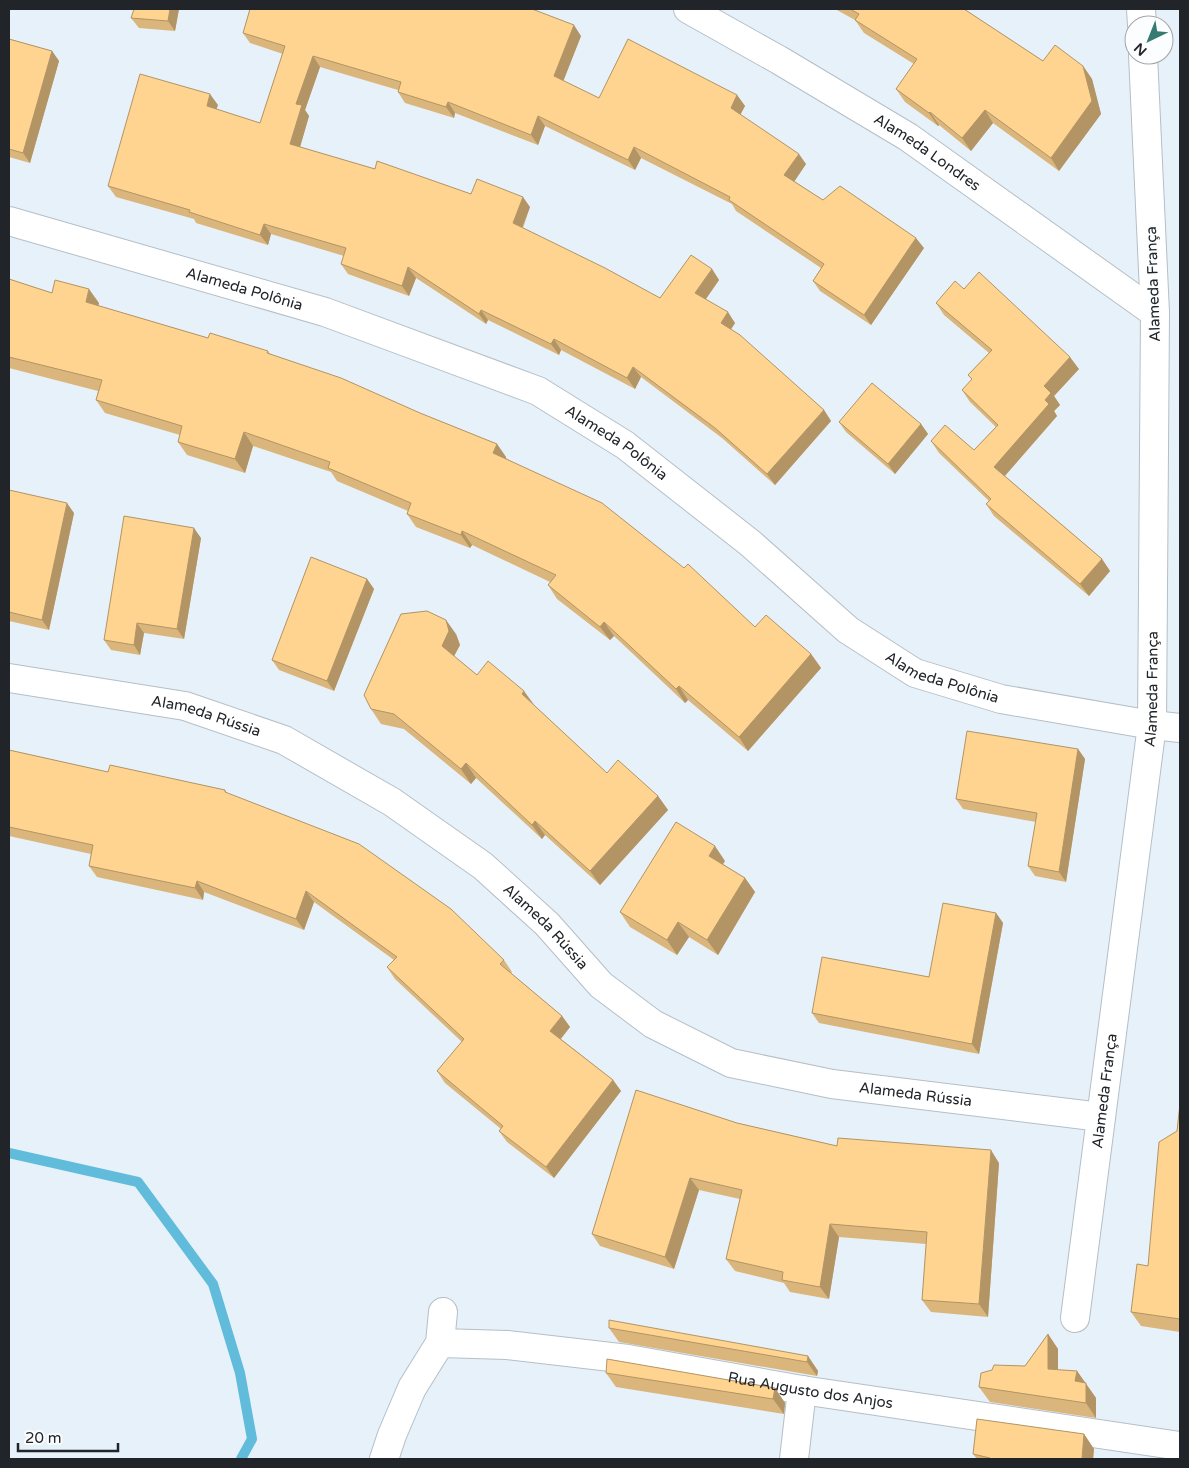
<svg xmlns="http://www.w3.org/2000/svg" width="1189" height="1468" font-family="'Varela Round',sans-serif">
	<rect width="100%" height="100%" fill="#e7f1f9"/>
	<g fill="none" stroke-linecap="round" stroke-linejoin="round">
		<path stroke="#61bcdb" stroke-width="10" d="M9 1153 138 1182 213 1284 240 1373 252 1439 241 1459"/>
		<g stroke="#b5bfc7" stroke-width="30">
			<g id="minor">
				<path id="s1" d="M688 9 779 60 908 137 1155 313"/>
				<path d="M1141 9 1142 25"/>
				<path id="s2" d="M9 221 325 312 538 391 625 445 750 543 848 630 915 673 1001 699 1152 725 1180 728"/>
				<path id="s3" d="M9 678 185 706 284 740 392 802 483 866 547 924 601 985 653 1024 731 1063 832 1084 1101 1117"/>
				<path id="s4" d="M1075 1318 1152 725 1155 313 1143 55"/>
				<path id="s5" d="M440 1343 507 1345 628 1359 802 1390 1180 1446"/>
				<path d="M384 1459 392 1435 412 1388 440 1343 443 1312"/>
				<path d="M794 1459 802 1390"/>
			</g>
		</g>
		<use href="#minor" stroke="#fff" stroke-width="28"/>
	</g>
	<path fill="#dab67c" d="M179 9 175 31 139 28 131 18Z
		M835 9H964L1043 61 1083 66 1092 79 1101 114 1059 171 993 123 971 151 939 125 938 126 905 102 896 89 914 64 864 33 855 20Z
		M243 33 581 36 563 81 599 98 737 95 745 106 740 115 806 164 794 181 823 200 924 248 871 325 820 291 813 281 821 268 736 211 732 204 641 158 635 170 545 126 538 145 455 113 454 118 405 103 398 92V90L320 67 305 110 309 116 300 147 375 169 471 194 530 207 523 228 660 298 712 269 719 280 706 299 735 323 731 329 824 410 831 421 775 485 722 438 641 377 635 389 561 350 559 355 488 320 486 324 416 278 409 296 348 274 341 264 344 256 271 234 268 245 196 223 194 219 116 197 108 186 218 105 216 109 260 123 283 54 250 43Z
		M9 39 52 51 59 61 30 163 9 157Z
		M9 279 52 293 99 303 98 306 208 338 268 351 270 354 497 444 506 457V458L755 627 811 654 821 668 748 751 688 700 685 703 614 636 610 640 557 599 548 585 550 582 472 545 470 548 416 527 407 514 408 511 337 481 331 472 253 446 245 473 187 455 178 442 180 435 105 413 96 400 98 391 9 368Z
		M964 289 1079 369 1054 396 1060 405 1054 411 1057 416 1005 476 1102 559 1110 571 1089 596 994 516 986 504 989 501 939 453 931 441 974 450 996 427 970 402 962 390 972 380 968 375 989 353 944 315 936 303Z
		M839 422 921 424 928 434 895 474 846 432Z
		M9 490 74 513 49 630 9 621Z
		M201 538 184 639 144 633 140 655 111 650 104 640Z
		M367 579 374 589 334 691 279 670 272 660Z
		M456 634 460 645 454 656 477 675 535 706 607 773 658 796 668 810 600 885 545 835 542 839 476 778 471 784 404 729 381 724 371 709Z
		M1078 749 1085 759 1066 882 1035 876 1028 866 1036 822 963 809 956 799Z
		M9 750 108 772 225 790 227 793 504 960 512 972 511 973 562 1016 570 1027 561 1039 613 1080 621 1091 554 1178 507 1142 499 1131 501 1129 445 1083 437 1071 462 1042 395 979 387 967 394 960 314 902 304 930 204 892 203 900 97 877 89 866 91 854 9 836Z
		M725 861 723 864 745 878 755 892 718 955 689 937 677 955 630 927 620 912Z
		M996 913 1003 923 979 1054 819 1023 812 1013 929 977Z
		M1180 1104V1332L1141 1326 1131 1312 1148 1266 1177 1131Z
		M737 1123 837 1146 999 1163 988 1317 931 1312 922 1300 926 1244 839 1237 829 1299 790 1292 784 1283 735 1271 726 1259 740 1199 699 1190 674 1269 600 1246 592 1234Z
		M609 1328 808 1356 818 1371 817 1376 619 1342Z
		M1048 1334 1058 1349V1370L1077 1371 1096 1398V1418L990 1402 979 1387 1025 1366Z
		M606 1373 775 1388 785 1403 784 1414 616 1387Z
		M1084 1434 1094 1449 1093 1459H977L973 1454Z"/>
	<path fill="#b29465" d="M170 9H179L175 31 168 21Z
		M574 25 581 36 561 87 554 76Z
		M52 51 59 61 30 163 23 153Z
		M313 56 320 67 305 110 309 116 298 154 290 144 296 104Z
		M1083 66 1092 79 1101 114 1059 171 1051 158Z
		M210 94 218 105 214 116 207 106Z
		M737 95 745 106 738 119 731 108Z
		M448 102 455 113 454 118 446 107Z
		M985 110 993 123 971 151 962 138Z
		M930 112 939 125 938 126 929 113Z
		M538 116 545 126 538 145 531 135Z
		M634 147 641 158 635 170 628 160Z
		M799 154 806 164 792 185 784 175Z
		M523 197 530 207 520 233 513 223Z
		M264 224 271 234 268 245 260 235Z
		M916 238 924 248 871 325 864 315Z
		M408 267 416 278 409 296 402 286Z
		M712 269 719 280 703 303 695 293Z
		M89 289 99 303 96 316 86 302Z
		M481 310 488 320 486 324 479 314Z
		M728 312 735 323 728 334 721 323Z
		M554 339 561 350 559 355 551 344Z
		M1070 357 1079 369 1054 396 1060 405 1054 411 1057 416 1002 479 994 467 1044 386Z
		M633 367 641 377 635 389 627 378Z
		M824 410 831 421 775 485 767 474Z
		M921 424 928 434 895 474 888 464Z
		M244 432 253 446 245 473 235 459Z
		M497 444 506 457 503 466 493 453Z
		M67 503 74 513 49 630 42 620Z
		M194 528 201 538 184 639 177 629Z
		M462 531 472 545 470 548 461 535Z
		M1102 559 1110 571 1089 596 1080 584Z
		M367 579 374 589 334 691 327 681Z
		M446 620 456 634 460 645 452 660 442 646Z
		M604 622 614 636 610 640 600 627Z
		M137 623 144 633 140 655 134 645Z
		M811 654 821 668 748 751 739 737Z
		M679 686 688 700 685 703 676 689Z
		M524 691 535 706 522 694Z
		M1078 749 1085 759 1066 882 1059 872Z
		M466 763 476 778 471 784 461 769Z
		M658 796 668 810 600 885 590 871Z
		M535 821 545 835 542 839 532 825Z
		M715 846 725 861 719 870 709 856Z
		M745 878 755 892 718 955 707 940Z
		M197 881 204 892 203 900 195 888Z
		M306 891 314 902 304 930 296 919Z
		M996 913 1003 923 979 1054 972 1044Z
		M678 922 689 937 677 955 667 940Z
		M562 1016 570 1027 558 1042 550 1031Z
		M613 1080 621 1091 554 1178 546 1167Z
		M991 1150 999 1163 988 1317 979 1304Z
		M690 1178 699 1190 674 1269 665 1257Z
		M830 1224 839 1237 829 1299 820 1287Z
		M1048 1334 1058 1349V1383L1048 1369Z
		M808 1356 818 1371 817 1376 807 1362Z
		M1077 1371 1096 1398V1418L1086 1403 1075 1381Z
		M775 1388 785 1403 784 1414 773 1399Z
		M1084 1434 1094 1449 1093 1459H1082Z"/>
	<path fill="#fed490" stroke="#b29465" d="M134 9H170L168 21 131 18Z
		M250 9H532L574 25 554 76 599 98 628 39 737 95 731 108 799 154 784 175 823 200 840 186 916 238 864 315 813 281 824 264 729 200 730 197 634 147 628 160 538 116 531 135 448 102 446 107 398 92 401 82 313 56 296 104 302 105 290 144 375 169 377 161 471 194 477 179 523 197 513 223 605 268 660 298 691 255 712 269 695 293 728 312 721 323 740 335 824 410 767 474 715 428 633 367 627 378 554 339 551 344 481 310 479 314 408 267 402 286 341 264 346 248 264 224 260 235 189 212 190 210 108 186 140 74 210 94 207 106 260 123 285 46 243 33Z
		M850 9H964L1043 61 1055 45 1083 66 1092 101 1051 158 985 110 962 138 930 112 929 113 896 89 917 59 855 20 859 14Z
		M9 39 52 51 23 153 9 149Z
		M979 272 1070 357 1044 386 1051 393 1045 400 1049 404 994 467 1102 559 1080 584 986 504 991 499 931 441 945 425 974 450 998 425 962 390 972 379 968 375 992 350 936 303 955 281 964 289Z
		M9 279 52 293 55 280 89 289 86 302 208 338 210 333 268 351 267 353 341 378 420 413 497 444 493 453 602 503 684 568 688 564 755 627 766 615 811 654 739 737 679 686 676 689 604 622 600 627 548 585 556 575 462 531 461 535 407 514 411 503 328 468 330 462 244 432 235 459 178 442 182 426 96 400 102 380 9 357Z
		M872 383 921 424 888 464 839 422Z
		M9 490 67 503 42 620 9 612Z
		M124 516 194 528 177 629 137 623 134 645 104 640Z
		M311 557 367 579 327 681 272 660Z
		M427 611 446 620 449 631 442 646 477 675 488 661 524 691 522 694 607 773 618 760 658 796 590 871 535 821 532 825 466 763 461 769 394 714 371 709 364 695 401 614Z
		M967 731 1078 749 1059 872 1028 866 1037 813 956 799Z
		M9 750 108 772 110 765 225 790V792L359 844 451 909 504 960 500 964 562 1016 550 1031 613 1080 546 1167 499 1131 503 1126 437 1071 464 1039 387 967 397 957 306 891 296 919 197 881 195 888 89 866 93 845 9 827Z
		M676 822 715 846 709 856 745 878 707 940 678 922 667 940 620 912Z
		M943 903 996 913 972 1044 812 1013 822 957 929 977Z
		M636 1090 737 1123 837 1146 838 1138 991 1150 979 1304 922 1300 927 1232 830 1224 820 1287 782 1280 783 1272 726 1259 742 1190 690 1178 665 1257 592 1234Z
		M1180 1104V1319L1131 1312 1137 1264 1148 1266 1159 1142 1177 1131Z
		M609 1320 808 1356 807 1362 609 1328Z
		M1048 1334V1369L1077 1371 1075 1381 1086 1383V1403L979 1387 981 1373 992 1370 994 1365 1025 1366Z
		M607 1359 775 1388 773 1399 606 1373Z
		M977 1419 1084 1434 1082 1459H990V1458L973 1454Z"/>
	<g text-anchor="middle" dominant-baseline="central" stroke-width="4" stroke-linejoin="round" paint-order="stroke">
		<g font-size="15" fill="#212428" stroke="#fbfdfe">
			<text stroke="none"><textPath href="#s1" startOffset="279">Alameda Londres</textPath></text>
			<text transform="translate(1153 284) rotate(-92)">Alameda França</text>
			<text stroke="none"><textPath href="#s2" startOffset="245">Alameda Polônia</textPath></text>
			<text stroke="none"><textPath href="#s2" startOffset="650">Alameda Polônia</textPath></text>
			<text stroke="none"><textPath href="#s2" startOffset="1055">Alameda Polônia</textPath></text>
			<text stroke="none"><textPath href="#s4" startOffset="634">Alameda França</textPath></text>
			<text stroke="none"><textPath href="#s3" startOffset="201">Alameda Rússia</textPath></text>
			<text stroke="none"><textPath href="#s3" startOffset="606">Alameda Rússia</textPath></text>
			<text stroke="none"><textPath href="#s4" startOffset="229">Alameda França</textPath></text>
			<text stroke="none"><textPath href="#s3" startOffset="1026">Alameda Rússia</textPath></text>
			<text stroke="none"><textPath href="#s5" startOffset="374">Rua Augusto dos Anjos</textPath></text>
		</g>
	</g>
	<rect width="1189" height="1468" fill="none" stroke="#212428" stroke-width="20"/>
	<g transform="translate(1149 40) rotate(223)"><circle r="24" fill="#fbfdfe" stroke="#a4a6a8"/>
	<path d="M0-4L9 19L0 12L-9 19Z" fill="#357b70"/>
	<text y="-8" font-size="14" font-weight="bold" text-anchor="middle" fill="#212428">N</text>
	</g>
	<path d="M18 1443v8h100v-8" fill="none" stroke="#212428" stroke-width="2.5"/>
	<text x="25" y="1443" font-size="15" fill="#212428" stroke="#fbfdfe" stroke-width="4" paint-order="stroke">20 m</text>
</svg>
